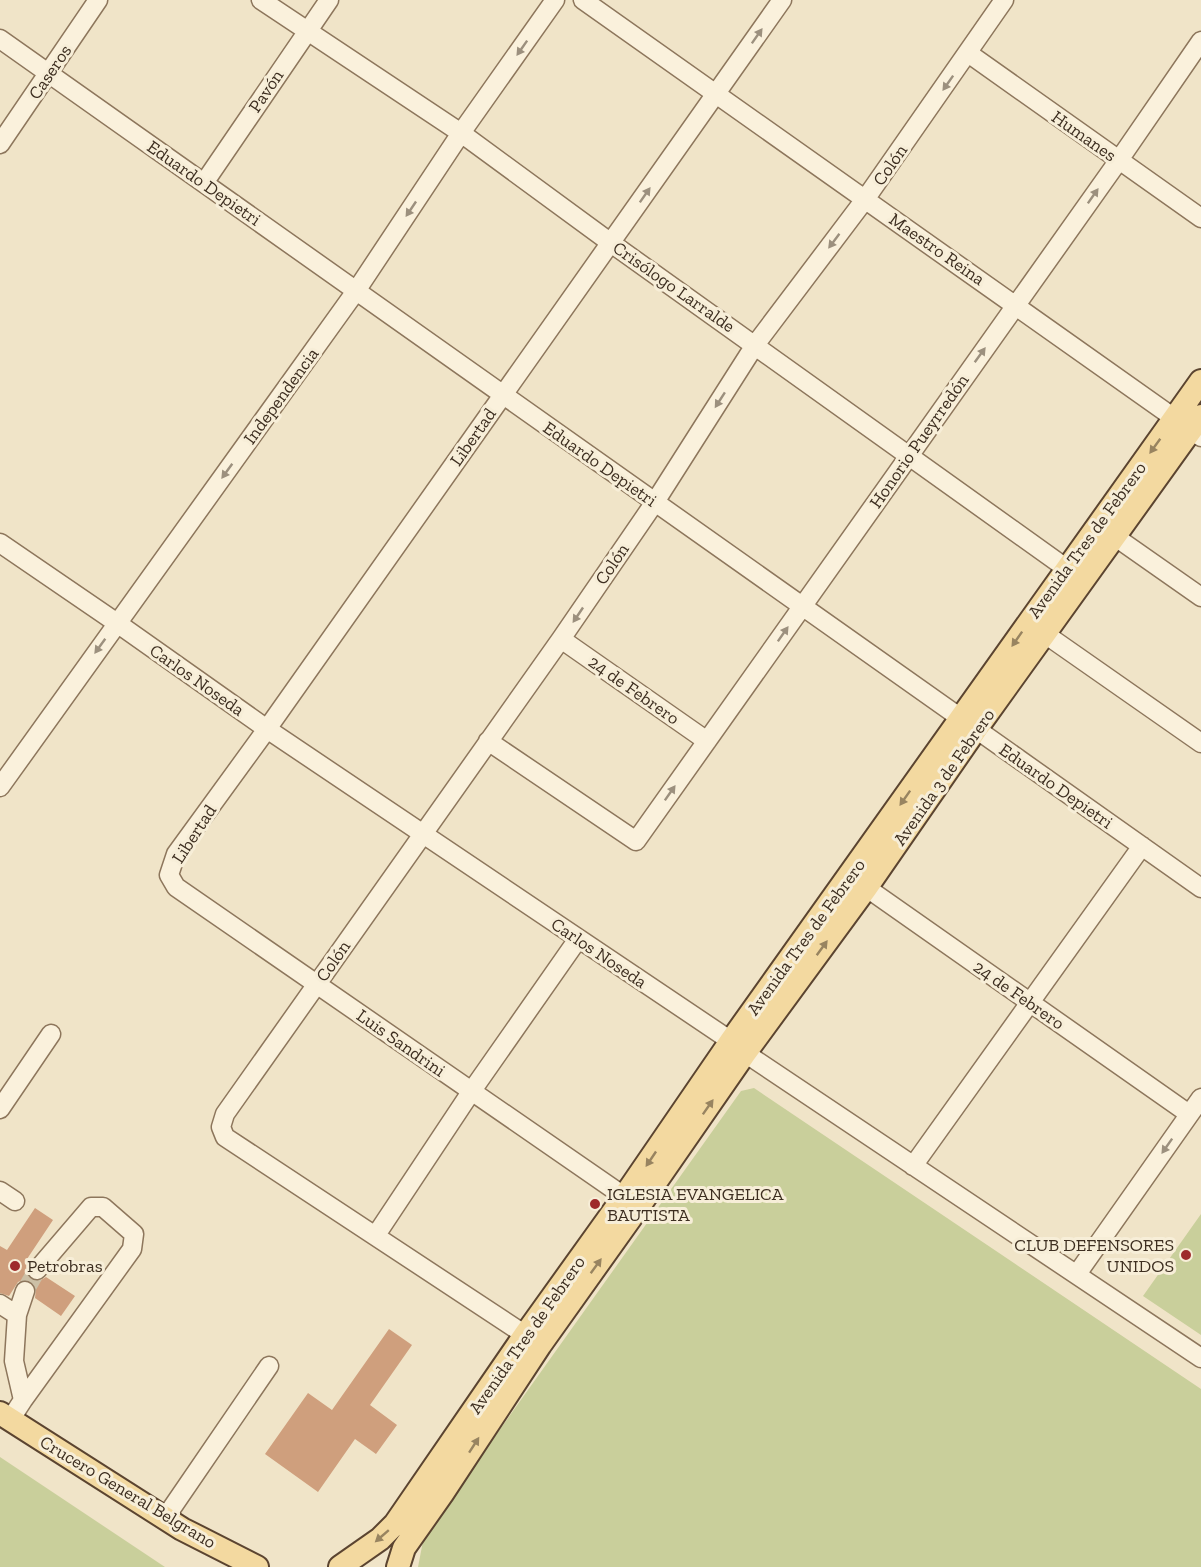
<svg xmlns="http://www.w3.org/2000/svg" width="1201" height="1567" font-family="'Zilla Slab',serif">
	<rect width="100%" height="100%" fill="#f0e4c8"/>
	<path fill="#c9cf9b" d="M754 1088 1201 1389V1567H418L424 1536 741 1091Z
		M1201 1214V1335L1143 1296Z
		M0 1457 165 1567H0Z"/>
	<path fill="#cf9f7d" d="M35 1208 53 1220 25 1262 28 1264 26 1273 29 1278 36 1281 41 1280 46 1277 75 1296 61 1316 35 1298 36 1288 29 1281 23 1280 18 1282 9 1296 0 1293V1246L7 1250Z
		M389 1329 412 1345 370 1405 397 1425 376 1454 355 1439 318 1492 265 1454 308 1393 332 1410Z"/>
	<g fill="none" stroke-linecap="round" stroke-linejoin="round">
		<path stroke="#ccc0a6" stroke-width="18" stroke-dasharray="18 9" stroke-linecap="butt" d="M25 1291 37 1270"/>
		<g stroke="#8d765c" stroke-width="21">
			<path id="minor" d="M261 0 461 133 611 243 1077 576
				M583 0 1201 437
				M0 39 1201 888
				M968 53 1201 218
				M0 144 98 0
				M204 183 329 0
				M1114 536 1201 597
				M0 543 117 623 267 729 731 1041 745 1053 1201 1358
				M1045 634 1201 743
				M561 639 707 741
				M488 741 636 841 1119 160 1201 41
				M0 787 356 291 461 133 555 0
				M857 881 1189 1114
				M0 1109 51 1034
				M913 1166 1142 846
				M0 1191 15 1201
				M635 1204 176 887 169 875 176 854 267 729 782 0
				M376 1235 471 1092 578 939
				M1077 1274 1201 1098
				M0 1304 17 1315 14 1361 23 1400
				M17 1315 25 1291
				M536 1342 225 1137 221 1127 225 1114 561 639 655 502 755 345 866 198 1004 0
				M10 1420 23 1400 132 1249 134 1234 103 1207H91L37 1270
				M165 1518 269 1366"/>
		</g>
		<g stroke="#5b4430" stroke-width="26">
			<path id="major" d="M0 1413 182 1529 257 1567
				M340 1567 380 1539 395 1524 525 1335 624 1197 731 1041 1201 381
				M398 1567 404 1548 442 1494 540 1345 639 1206 745 1053 866 888 976 729 1201 416"/>
		</g>
		<use href="#minor" stroke="#faf1dc" stroke-width="18"/>
		<use href="#major" stroke="#f3d9a0" stroke-width="22"/>
	</g>
	<defs><path id="oneway-solid" d="M-6-.8H1V-3.2L6.5 0L1 3.2V.8H-6Z" transform="scale(1.5)"/></defs>
	<g fill="#9c907e">
		<use href="#oneway-solid" transform="translate(757 36) rotate(-55)"/>
		<use href="#oneway-solid" transform="translate(522 48) rotate(125)"/>
		<use href="#oneway-solid" transform="translate(948 83) rotate(125)"/>
		<use href="#oneway-solid" transform="translate(645 195) rotate(-55)"/>
		<use href="#oneway-solid" transform="translate(1093 196) rotate(-55)"/>
		<use href="#oneway-solid" transform="translate(411 209) rotate(124)"/>
		<use href="#oneway-solid" transform="translate(834 241) rotate(127)"/>
		<use href="#oneway-solid" transform="translate(980 355) rotate(-54)"/>
		<use href="#oneway-solid" transform="translate(720 400) rotate(123)"/>
		<use href="#oneway-solid" transform="translate(227 471) rotate(126)"/>
		<use href="#oneway-solid" transform="translate(578 615) rotate(124)"/>
		<use href="#oneway-solid" transform="translate(783 634) rotate(-55)"/>
		<use href="#oneway-solid" transform="translate(100 646) rotate(126)"/>
		<use href="#oneway-solid" transform="translate(670 793) rotate(-55)"/>
		<use href="#oneway-solid" transform="translate(1167 1146) rotate(125)"/>
	</g>
	<g fill="#988460">
		<use href="#oneway-solid" transform="translate(1155 446) rotate(126)"/>
		<use href="#oneway-solid" transform="translate(1017 639) rotate(125)"/>
		<use href="#oneway-solid" transform="translate(905 798) rotate(125)"/>
		<use href="#oneway-solid" transform="translate(822 948) rotate(-54)"/>
		<use href="#oneway-solid" transform="translate(708 1107) rotate(-55)"/>
		<use href="#oneway-solid" transform="translate(651 1159) rotate(124)"/>
		<use href="#oneway-solid" transform="translate(596 1266) rotate(-54)"/>
		<use href="#oneway-solid" transform="translate(474 1445) rotate(-57)"/>
		<use href="#oneway-solid" transform="translate(382 1536) rotate(139)"/>
	</g>
	<g fill="#9e2a2b" stroke="#f7eed8" stroke-width="2">
		<circle cx="595" cy="1204" r="6"/>
		<circle cx="1186" cy="1255" r="6"/>
		<circle cx="15" cy="1266" r="6"/>
	</g>
	<g text-anchor="middle" dominant-baseline="central" stroke-width="6" stroke-linejoin="round" paint-order="stroke">
		<g font-size="18" fill="#3d2e20" stroke="#f7eed8">
			<text transform="translate(50 72) rotate(-56)">Caseros</text>
			<text transform="translate(266 91) rotate(-56)">Pavón</text>
			<text transform="translate(1084 136) rotate(35)">Humanes</text>
			<text transform="translate(890 165) rotate(-55)">Colón</text>
			<text transform="translate(204 183) rotate(35)">Eduardo Depietri</text>
			<text transform="translate(937 249) rotate(35)">Maestro Reina</text>
			<text transform="translate(674 287) rotate(35)">Crisólogo Larralde</text>
			<text transform="translate(281 396) rotate(-54)">Independencia</text>
			<text transform="translate(473 437) rotate(-55)">Libertad</text>
			<text transform="translate(919 441) rotate(-55)">Honorio Pueyrredón</text>
			<text transform="translate(600 464) rotate(35)">Eduardo Depietri</text>
			<text transform="translate(1087 540) rotate(-54)">Avenida Tres de Febrero</text>
			<text transform="translate(612 564) rotate(-56)">Colón</text>
			<text transform="translate(197 680) rotate(35)">Carlos Noseda</text>
			<text transform="translate(634 690) rotate(35)">24 de Febrero</text>
			<text transform="translate(944 777) rotate(-55)">Avenida 3 de Febrero</text>
			<text transform="translate(1056 786) rotate(35)">Eduardo Depietri</text>
			<text transform="translate(194 834) rotate(-57)">Libertad</text>
			<text transform="translate(806 937) rotate(-54)">Avenida Tres de Febrero</text>
			<text transform="translate(599 953) rotate(34)">Carlos Noseda</text>
			<text transform="translate(333 961) rotate(-55)">Colón</text>
			<text transform="translate(1019 995) rotate(35)">24 de Febrero</text>
			<text transform="translate(401 1043) rotate(35)">Luis Sandrini</text>
			<text transform="translate(527 1335) rotate(-55)">Avenida Tres de Febrero</text>
			<text transform="translate(128 1492) rotate(31)">Crucero General Belgrano</text>
		</g>
		<g font-size="18" fill="#3d2e20" stroke="#f7eed8" text-anchor="start">
			<text x="607" y="1194">IGLESIA EVANGELICA<tspan x="607" dy="21">BAUTISTA</tspan></text>
			<text x="1174" y="1245" text-anchor="end">CLUB DEFENSORES<tspan x="1174" dy="21">UNIDOS</tspan></text>
			<text x="27" y="1266">Petrobras</text>
		</g>
	</g>
</svg>
